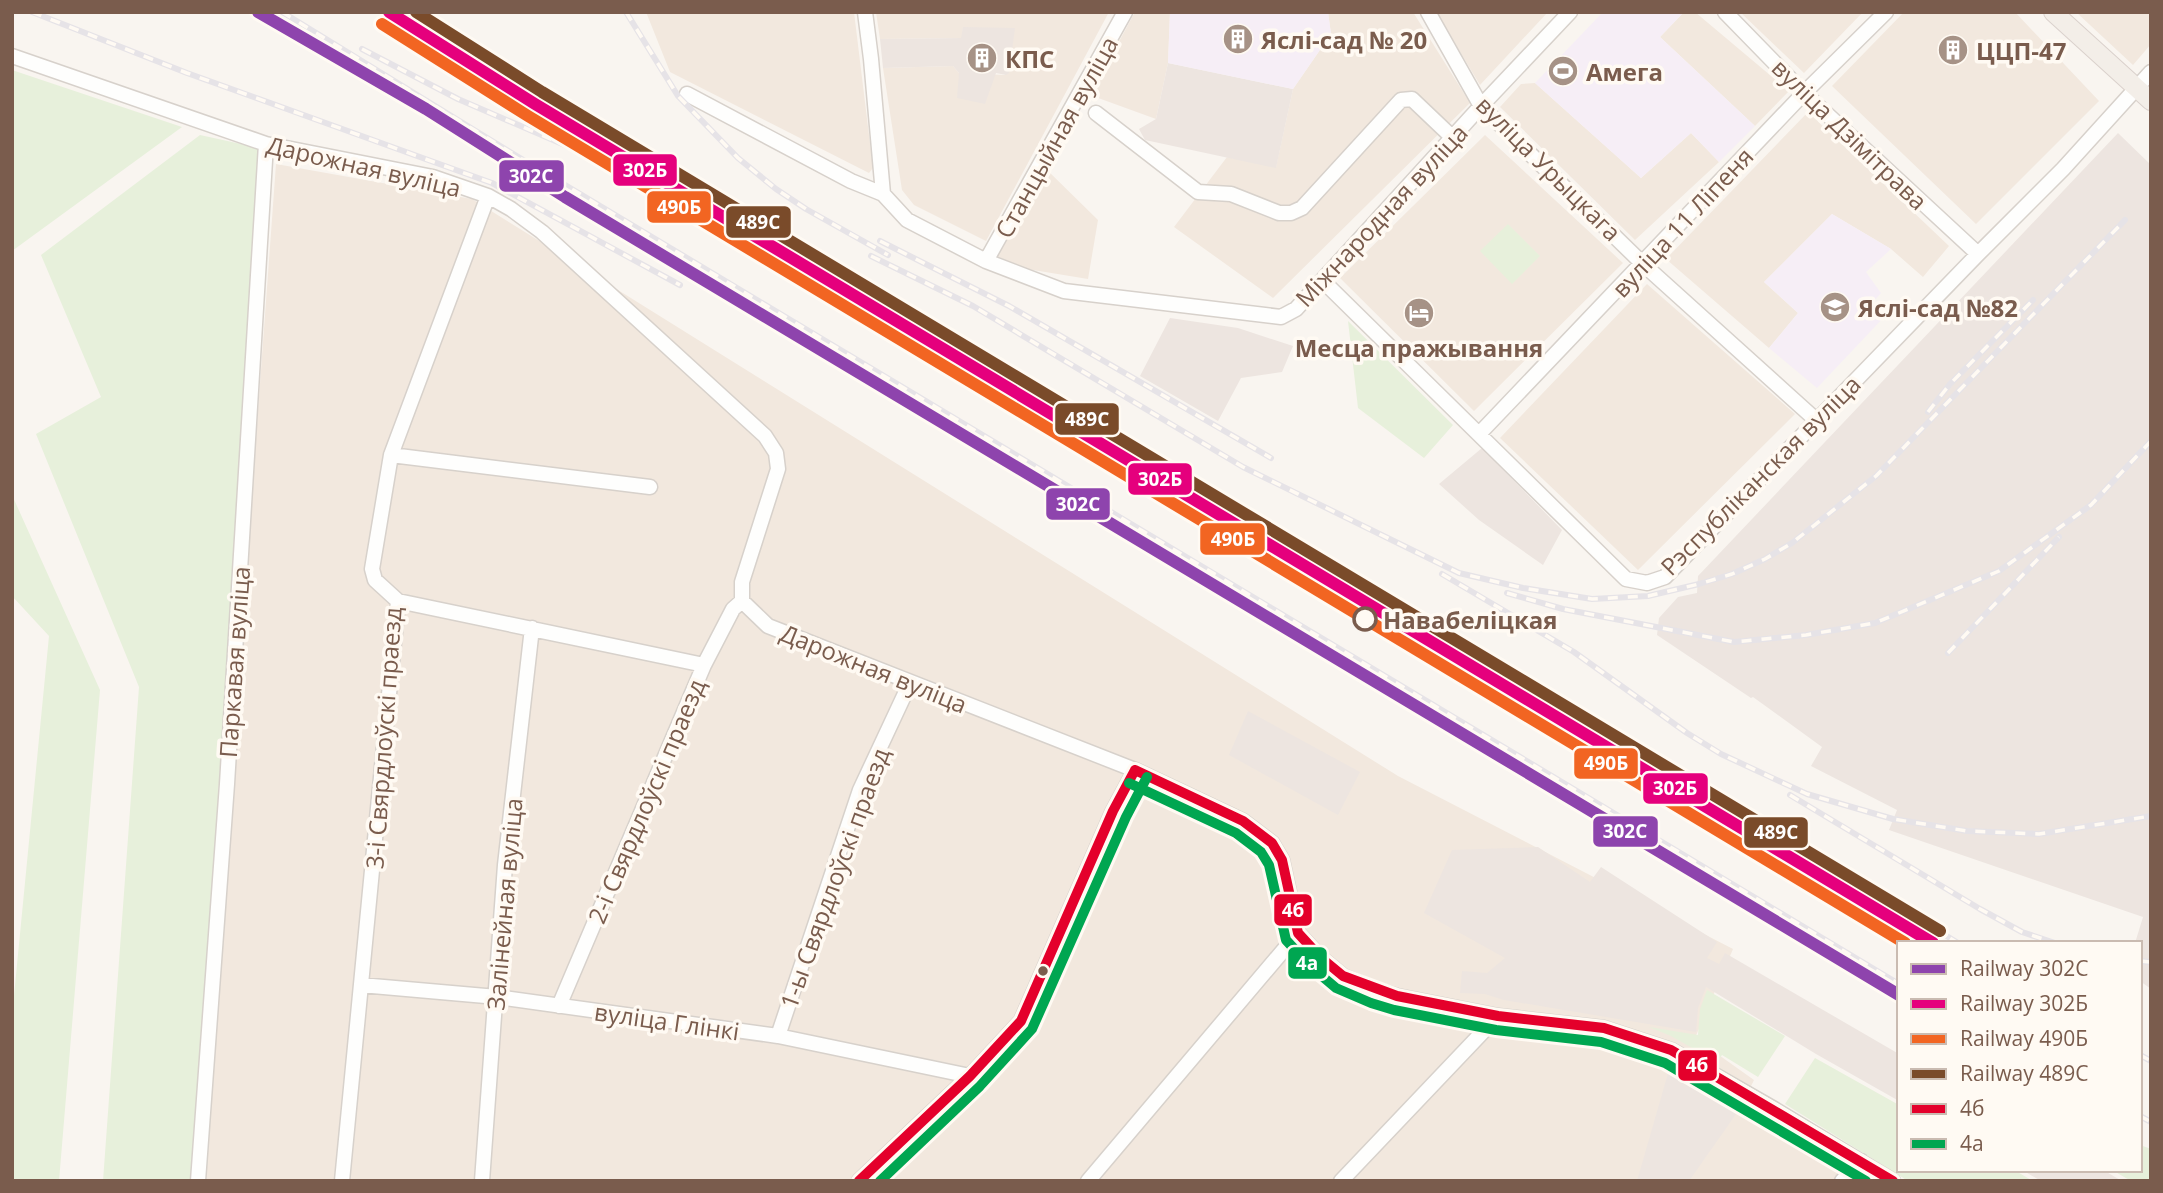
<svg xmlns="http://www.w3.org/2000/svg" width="2163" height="1193" font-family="'Open Sans',sans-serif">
	<rect width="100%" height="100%" fill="#f9f5f0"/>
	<path fill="#f2e8de" d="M646 12H854L873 168 869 173 670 72Z
		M876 12H1109L986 241 914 205 902 190 883 68 953 66 959 73 1006 75 963 28 962 38 880 39Z
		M1135 12H1170L1168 63 1156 119 1090 95Z
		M1328 12H1413L1470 103 1273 298 1174 227 1227 157 1276 167 1293 89 1331 34Z
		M1436 12H1548L1480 85Z
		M1684 12H1695L1789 91 1755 126 1660 37Z
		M1740 12H1863L1804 73Z
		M1904 12H2015L2099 101 1976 224 1832 86Z
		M2076 12H2151V44L2133 65Z
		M1535 83 1641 178 1691 133 1719 162 1635 240 1500 107 1521 84Z
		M1808 112 1949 246 1923 277 1891 249 1832 214 1764 282 1798 313 1769 348 1666 259Z
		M1485 135 1623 263 1474 411 1340 278Z
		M276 164 472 199 1398 776 1733 949 1695 1038 1754 1080 1741 1107 1862 1181H202Z
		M1044 167 1098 220 1088 279 1021 268 995 255Z
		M1647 284 1795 414 1638 570 1500 438Z"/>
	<path fill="#ede5e0" d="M963 27 1015 28 1009 73 1006 75 996 73 985 104 957 98 959 73 953 66 883 68 880 39 961 38Z
		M1168 63 1293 89 1276 168 1145 140 1139 129 1156 119Z
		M2118 133 2151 165V989L2140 981V943H2135L2143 917 1889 830 1897 810 1811 766 1822 747 1753 697 1751 698 1657 635 1659 618 1678 597 1697 593 1698 576Z
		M1170 318 1238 328 1293 346 1282 372 1241 378 1218 421 1140 376Z
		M1482 448 1562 530 1543 565 1479 520 1439 484Z
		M1248 711 1360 772 1338 815 1229 755Z
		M1538 847 1590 882 1601 867 1717 942 1707 958 1719 964 1725 953 1899 1054V1101L1816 1054 1706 987 1698 1008 1696 1032 1504 1000 1485 994 1460 993 1462 971 1487 973 1505 958 1424 913 1452 850Z
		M1671 1063 1741 1107 1689 1181H1637Z
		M2022 1170H2103L2122 1181H2041Z"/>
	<path fill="#f6eef6" d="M1170 12H1328L1331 34 1293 89 1168 63Z
		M1603 12H1684L1660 37 1755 126 1719 162 1691 133 1641 178 1535 83Z
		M1832 214 1891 249 1866 272 1881 293 1874 301 1886 315 1817 388 1769 348 1798 313 1764 282Z"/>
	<path fill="#e7f0db" d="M12 70 182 127 12 251Z
		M200 135 259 148 213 879 191 1181H103L139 687 36 434 101 397 41 255Z
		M1508 224 1540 256 1512 284 1480 251Z
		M1348 321 1453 425 1424 458 1358 408Z
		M12 495 100 690 59 1181H12V1016L49 636 12 596Z
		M1707 990 1785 1036 1758 1077 1722 1055 1717 1062 1671 1036 1649 1027 1698 1035 1700 1009Z
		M1815 1058 1899 1105V1170H2014L2033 1181H1908L1785 1104Z
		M2140 1145 2151 1149V1181H2131L2112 1170H2140Z"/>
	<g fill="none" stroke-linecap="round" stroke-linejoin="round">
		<g stroke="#d7d1cb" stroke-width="17">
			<path id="minor" d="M865 12 871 59 883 194
				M1428 12 1481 106 1643 264 1816 420
				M1725 12 1804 93 1978 254
				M12 56 266 144 433 177 488 196 511 209 542 232 765 436 776 453 778 469 742 582V601L768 626 1135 770 1243 821 1272 843 1282 860 1298 933 1320 957 1343 976 1376 990 1397 996 1498 1016 1604 1028 1671 1050 1774 1109 1893 1181
				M687 94 851 181 883 194 907 220 986 261 1064 291 1281 317 1296 309 1481 106 1570 12
				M1096 113 1198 192 1231 194 1279 213H1291L1302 208 1401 100 1412 99 1453 138
				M986 261 1125 12
				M1323 281 1626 579 1647 583 1665 577 1978 254 2063 169 2151 72
				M1480 433 1804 93 1886 12
				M391 455 650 487
				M398 601 704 665
				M361 985 497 997 778 1036 970 1076
				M559 1006 704 665 733 609 742 601
				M778 1036 860 790 910 683
				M198 1181 227 784 266 144
				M342 1181 398 601 375 580 372 569 391 455 488 196
				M482 1181 505 865 532 628
				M859 1181 970 1076 1021 1021 1113 811 1135 770
				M1088 1181 1298 933
				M1341 1181 1498 1016
				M1842 1181 1861 1161"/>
		</g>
		<g stroke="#dad1cc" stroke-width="20">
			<path id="major" d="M2053 12 2151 101"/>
		</g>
		<use href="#minor" stroke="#fefefd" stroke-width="14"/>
		<use href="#major" stroke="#f3eee8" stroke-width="18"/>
		<g stroke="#e6e3e7" stroke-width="6">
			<path id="rail" d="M32 12 187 73 492 183 680 285
				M282 12 515 155 1899 984
				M407 12 540 95 1382 602 1633 742 1958 943
				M626 12 678 96 738 158 776 189 806 209 888 255
				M362 49 458 99 634 175 763 240
				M880 241 1009 306 1271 458
				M871 256 973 306 1243 467 1459 573 1523 588 1592 599 1648 596 1699 584 1732 574 1765 559 1792 543 1876 476 2125 220
				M1928 412 1950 384 2033 300
				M1442 574 1574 652 1687 733 1721 754 1807 794 1893 819 1967 831 2039 834 2151 816
				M1507 593 1563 609 1734 642 1806 635 1875 623 1999 571 2091 505 2151 441
				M1948 653 2059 537
				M1790 795 1980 909 2022 932 2055 943
				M2140 961 2151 962
				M2140 1055 2151 1061
				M2140 1116 2151 1122"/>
		</g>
		<use href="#rail" stroke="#fffaf3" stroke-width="3.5" stroke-dasharray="10" stroke-linecap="butt"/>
		<g stroke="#fffaf3" stroke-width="16">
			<path id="bus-1" d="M1135 770 1243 821 1272 843 1282 860 1298 933 1320 957 1343 976 1397 996 1498 1016 1604 1028 1671 1050 1893 1181
				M859 1181 970 1076 1021 1021 1113 811 1135 770"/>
		</g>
		<g stroke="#fffaf3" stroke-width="16">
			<path id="bus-2" d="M1129 783 1236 833 1261 852 1269 865 1286 940 1310 966 1336 988 1371 1003 1394 1010 1496 1030 1601 1042 1665 1063 1866 1181
				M880 1181 980 1086 1032 1029 1126 817 1147 777"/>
		</g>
		<use href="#bus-1" stroke="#e4002b" stroke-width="10"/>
		<use href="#bus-2" stroke="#00a651" stroke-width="10"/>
		<g stroke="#fffaf3" stroke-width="18">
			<path id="rail-1" d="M258 12 426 109 565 197 1899 995"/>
		</g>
		<g stroke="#fffaf3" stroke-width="18">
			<path id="rail-2" d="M389 12 535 104 1933 943"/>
		</g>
		<g stroke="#fffaf3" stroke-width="18">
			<path id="rail-3" d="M382 24 528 116 1905 943"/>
		</g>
		<g stroke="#fffaf3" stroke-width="18">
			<path id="rail-4" d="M416 12 542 92 1940 931"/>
		</g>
		<use href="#rail-1" stroke="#8e44ad" stroke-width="12"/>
		<use href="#rail-2" stroke="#e5007d" stroke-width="12"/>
		<use href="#rail-3" stroke="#f26522" stroke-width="12"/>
		<use href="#rail-4" stroke="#7a4b2a" stroke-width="12"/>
	</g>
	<defs>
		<g id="building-disc" transform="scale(1.575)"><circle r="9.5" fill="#a69286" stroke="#fffaf3"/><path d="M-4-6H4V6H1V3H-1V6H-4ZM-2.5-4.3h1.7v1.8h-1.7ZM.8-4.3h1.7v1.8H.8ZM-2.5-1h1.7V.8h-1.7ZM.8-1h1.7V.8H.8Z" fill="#fff"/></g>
		<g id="stadium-disc" transform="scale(1.575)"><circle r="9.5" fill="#a69286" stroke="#fffaf3"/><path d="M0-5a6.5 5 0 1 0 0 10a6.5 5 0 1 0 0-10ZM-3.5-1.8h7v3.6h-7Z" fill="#fff"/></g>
		<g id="school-disc" transform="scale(1.575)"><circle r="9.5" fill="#a69286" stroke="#fffaf3"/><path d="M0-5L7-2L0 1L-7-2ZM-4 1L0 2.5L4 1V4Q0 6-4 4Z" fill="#fff"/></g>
		<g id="hotel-disc" transform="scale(1.575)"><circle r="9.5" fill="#a69286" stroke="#fffaf3"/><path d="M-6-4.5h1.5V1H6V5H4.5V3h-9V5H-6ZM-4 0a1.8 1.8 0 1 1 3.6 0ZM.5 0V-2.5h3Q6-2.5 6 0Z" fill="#fff"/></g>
	</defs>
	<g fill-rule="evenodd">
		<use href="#building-disc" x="1238" y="39"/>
		<use href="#building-disc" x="1953" y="50"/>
		<use href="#building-disc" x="982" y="58"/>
		<use href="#stadium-disc" x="1563" y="71"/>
		<use href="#school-disc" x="1835" y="307"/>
		<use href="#hotel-disc" x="1419" y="313"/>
	</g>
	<circle fill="#fffaf3" stroke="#7a5c4d" stroke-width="3.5" cx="1365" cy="619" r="11"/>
	<circle fill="#7a5c4d" stroke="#fffaf3" stroke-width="2.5" cx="1043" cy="971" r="6"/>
	<g text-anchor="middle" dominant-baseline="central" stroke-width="7" stroke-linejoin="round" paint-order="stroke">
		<g font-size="24" font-weight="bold" fill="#7a5c4d" stroke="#fffaf3" text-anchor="start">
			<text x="1261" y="39">Яслі-сад № 20</text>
			<text x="1976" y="50">ЦЦП-47</text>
			<text x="1005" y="58">КПС</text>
			<text x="1586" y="71">Амега</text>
			<text x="1858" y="307">Яслі-сад №82</text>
			<text x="1419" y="347" text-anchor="middle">Месца пражывання</text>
		</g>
		<g font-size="24" fill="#7a5c4d" stroke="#fffaf3">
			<text transform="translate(1850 134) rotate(44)">вуліца Дзімітрава</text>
			<text transform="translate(1056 137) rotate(-61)">Станцыйная вуліца</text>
			<text transform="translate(364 166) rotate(13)">Дарожная вуліца</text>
			<text transform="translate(1549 168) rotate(45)">вуліца Урыцкага</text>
			<text transform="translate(1381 215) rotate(-47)">Міжнародная вуліца</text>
			<text transform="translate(1682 222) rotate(-47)">вуліца 11 Ліпеня</text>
			<text transform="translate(1760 475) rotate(-45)">Рэспубліканская вуліца</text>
			<text transform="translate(234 662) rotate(-86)">Паркавая вуліца</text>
			<text transform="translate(874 668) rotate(22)">Дарожная вуліца</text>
			<text transform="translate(383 738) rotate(-86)">3-і Свярдлоўскі праезд</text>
			<text transform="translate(646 801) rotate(-67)">2-і Свярдлоўскі праезд</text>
			<text transform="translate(834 878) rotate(-70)">1-ы Свярдлоўскі праезд</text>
			<text transform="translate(504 904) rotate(-85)">Залінейная вуліца</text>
			<text transform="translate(667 1021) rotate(8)">вуліца Глінкі</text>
		</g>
		<g font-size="24" font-weight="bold" fill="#7a5c4d" stroke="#fffaf3" text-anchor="start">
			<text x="1383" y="619">Навабеліцкая</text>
		</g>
	</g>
	<g stroke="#fffaf3" stroke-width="2.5">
		<rect x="612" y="153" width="66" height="34" rx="7" fill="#e5007d"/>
		<rect x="498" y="159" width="67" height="34" rx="7" fill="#8e44ad"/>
		<rect x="646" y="190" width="66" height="34" rx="7" fill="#f26522"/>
		<rect x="725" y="205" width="67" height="34" rx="7" fill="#7a4b2a"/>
		<rect x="1054" y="402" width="66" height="34" rx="7" fill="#7a4b2a"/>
		<rect x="1127" y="462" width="66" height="34" rx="7" fill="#e5007d"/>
		<rect x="1045" y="487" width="66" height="34" rx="7" fill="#8e44ad"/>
		<rect x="1199" y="522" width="67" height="34" rx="7" fill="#f26522"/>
		<rect x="1573" y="747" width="66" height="33" rx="7" fill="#f26522"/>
		<rect x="1642" y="772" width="67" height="33" rx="7" fill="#e5007d"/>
		<rect x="1592" y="815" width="67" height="33" rx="7" fill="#8e44ad"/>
		<rect x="1743" y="816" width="66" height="33" rx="7" fill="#7a4b2a"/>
		<rect x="1273" y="893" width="40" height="34" rx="7" fill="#e4002b"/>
		<rect x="1287" y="946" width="41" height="34" rx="7" fill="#00a651"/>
		<rect x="1677" y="1049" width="41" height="33" rx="7" fill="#e4002b"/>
	</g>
	<g font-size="19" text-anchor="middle" font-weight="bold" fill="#fff">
		<text x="645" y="177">302Б</text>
		<text x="531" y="183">302С</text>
		<text x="679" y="214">490Б</text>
		<text x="758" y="229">489С</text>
		<text x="1087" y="426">489С</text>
		<text x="1160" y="486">302Б</text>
		<text x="1078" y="511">302С</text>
		<text x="1233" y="546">490Б</text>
		<text x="1606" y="770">490Б</text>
		<text x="1675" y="795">302Б</text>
		<text x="1625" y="838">302С</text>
		<text x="1776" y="839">489С</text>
		<text x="1293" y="917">4б</text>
		<text x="1307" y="970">4а</text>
		<text x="1697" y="1072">4б</text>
	</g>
	<rect width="2163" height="1193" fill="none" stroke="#7a5c4d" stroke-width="28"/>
	<rect x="1897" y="941" width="245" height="231" fill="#fffaf3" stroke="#cabbb1" stroke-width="2"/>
	<rect x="1911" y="964" width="35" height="10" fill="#8e44ad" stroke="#cabbb1" stroke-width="2"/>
	<text x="1960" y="976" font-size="21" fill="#7a5c4d">Railway 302С</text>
	<rect x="1911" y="999" width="35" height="10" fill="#e5007d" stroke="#cabbb1" stroke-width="2"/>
	<text x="1960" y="1011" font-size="21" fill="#7a5c4d">Railway 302Б</text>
	<rect x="1911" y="1034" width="35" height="10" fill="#f26522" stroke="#cabbb1" stroke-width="2"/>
	<text x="1960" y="1046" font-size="21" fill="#7a5c4d">Railway 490Б</text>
	<rect x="1911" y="1069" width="35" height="10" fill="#7a4b2a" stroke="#cabbb1" stroke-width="2"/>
	<text x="1960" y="1081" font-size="21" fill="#7a5c4d">Railway 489С</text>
	<rect x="1911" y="1104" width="35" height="10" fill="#e4002b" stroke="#cabbb1" stroke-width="2"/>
	<text x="1960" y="1116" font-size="21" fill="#7a5c4d">4б</text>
	<rect x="1911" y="1139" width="35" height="10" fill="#00a651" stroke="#cabbb1" stroke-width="2"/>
	<text x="1960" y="1151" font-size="21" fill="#7a5c4d">4а</text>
</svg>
